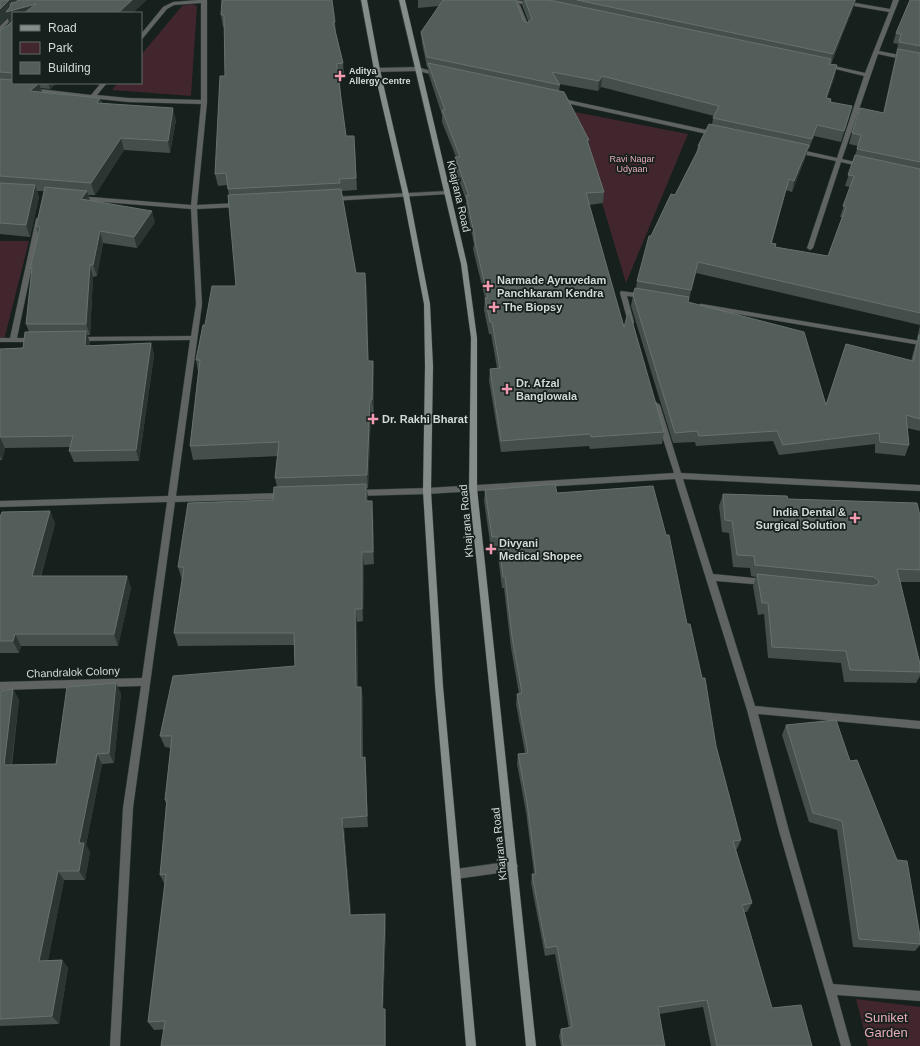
<svg xmlns="http://www.w3.org/2000/svg" width="920" height="1046" font-family="Arial,sans-serif">
	<rect width="100%" height="100%" fill="#16201d"/>
	<path fill="#42262d" d="M191 4 197 6 191 96 112 90 118 83H141V55L182 6Z
		M575 112 688 134 626 283Z
		M0 241H29L4 340H0Z
		M856 999 920 1007V1046H868Z"/>
	<g fill="none" stroke-linecap="round" stroke-linejoin="round">
		<g stroke="#303a37" stroke-width="1">
			<path id="minor" d="M198 0H207V102L197 205 238 203 241 205 238 207 197 209 202 304 176 496 283 493 287 496 283 499 175 502 133 808 120 1046H110L123 808 141 686 0 690V682L142 678 167 502 0 507V501L168 496 190 340 79 341 76 339 79 337 191 336 196 304 191 209 78 200 75 198 78 196 191 205 201 104 128 102 31 92 28 90 31 88 91 95 101 83H107L97 95 128 98 201 100V3L174 5 167 9 143 38 141 39V34L163 7 173 2Z
				M514 0 533 2 536 4 533 6 516 3 514 2Z
				M828 0H839L890 9 893 0H899L879 51 920 59V63L878 54 842 159 864 164 865 165 862 167 841 162 813 248 810 250 807 248 836 161 797 153 794 151 797 149 837 158 864 76 823 66 826 64 865 73 889 12 831 2Z
				M517 3 520 5 530 29 529 30 524 29 514 5Z
				M13 13V18L0 31V26Z
				M418 67 441 74 438 76 418 71 377 72 374 70 377 68Z
				M559 98 716 132 719 134 716 136 557 101 556 100Z
				M447 191 450 193 449 194 332 201 329 199 332 197Z
				M39 217 42 219 17 338H35L38 340 35 342H0V338H10L36 219Z
				M621 291 643 294 646 296 643 298 627 296 634 322 633 324H629L628 322 620 293Z
				M700 304H702L920 341V345L702 308 699 306Z
				M656 402 660 405 681 473 920 485V491L683 479 713 574 764 579 767 580 768 582 767 584 764 585 716 581 755 706 920 721V729L758 714 789 831 833 984 920 991V1001L837 995 851 1046H841L779 831 747 710 675 479 427 494 357 496 353 493 357 490 427 488 674 473 652 405Z"/>
		</g>
		<g stroke="#303a37" stroke-width="1">
			<path id="tertiary" d="M513 861 516 863 518 866 516 869 513 871 456 879 452 877 451 874 452 871 456 869Z"/>
		</g>
		<g stroke="#303a37" stroke-width="1">
			<path id="secondary" d="M361 0H367L380 70 409 195 430 304 433 366 431 491 443 686 476 1046H466L435 686 423 491 425 366 424 304 403 195 374 70Z
				M399 0H405L467 264 477 338V488L536 1046H526L469 488 471 338 461 264Z"/>
		</g>
		<use href="#minor" fill="#5f6462" fill-rule="evenodd"/>
		<use href="#tertiary" fill="#5f6462" fill-rule="evenodd"/>
		<use href="#secondary" fill="#848d8a" fill-rule="evenodd"/>
	</g>
	<path fill="#444e4b" fill-rule="evenodd" d="M0 0 13 13V83H57L50 89 41 88 42 92 100 98 102 103 176 120 170 153 124 150 95 195H88L90 200 155 222 137 248 103 243 97 276 93 277 90 335H87L90 343 89 346 151 343 154 355 139 461 74 462 69 451 70 447 5 448 2 460H0V349L23 348 29 332 26 324 32 275 30 269 38 234 36 227 44 191H37L39 197 30 237 0 234V31L10 23V24L7 17 0 25Z
		M222 0 335 22 336 34 343 63 344 75H339L340 83 341 95H340L346 136 355 148 357 190 341 191 356 273 367 287 368 361H373L374 374V414H371L368 488H367V501L373 514 374 564 364 565 363 621 357 622 358 687H361L363 699V758L365 757 366 769 368 827 344 828 351 915 386 924 383 1009 386 1017 154 1030 148 1022 165 885 160 875 166 804 165 800 171 748 165 747 160 736 295 666 294 645 178 646 174 633 182 580 178 567 273 500 277 487 275 478 278 456 193 460 190 446 198 372 196 360 205 325 236 286 229 195 227 185 218 186 215 174 225 76 224 27H223L221 15Z
		M418 0H516L523 20 527 23 528 21 522 5 523 0H856L831 64 835 76 827 98 849 117 841 142 814 136 809 149H808L806 156 792 192 786 190 772 243 775 247 828 256 842 217H840L850 187 845 186 858 146 849 144 852 133 883 113 895 59 896 53 898 44 893 43 896 33 920 0V431L907 428 909 445 905 456 875 453V444L779 455 773 441 696 446 695 442 673 443 631 306 633 295 636 288 637 281 651 236 675 195 696 154 698 146 712 125 713 118 714 116 601 87 598 91 559 84 560 85 559 91 589 146 604 192 603 203 589 205 624 327 664 432 662 444 590 449 589 446 501 452 489 381 490 369 497 368 491 334H489L484 310 485 298 473 249 474 244 466 207V200L455 169 456 157 442 122V115L429 75 428 68 427 67 422 43 421 32 439 6 418 8ZM696 273 920 325 917 339H918L915 346 911 361 826 404 688 302Z
		M485 490 557 493 687 624 716 746 741 840 737 849 736 850 752 903 747 912H744L772 1008 812 1046H711L703 1007 659 1014 665 1046H561L559 1036 561 1029 569 1028 555 954 545 956 531 883 532 874H534L526 812 517 764 518 754 525 753 516 704 517 694H519L511 648 504 588H502L497 548 491 549 484 501Z
		M723 494 788 499 920 516V582H900L920 664V676L916 683 844 682 841 663 768 658 764 614 758 615 753 586 756 577 751 576 750 568 733 567 729 533 722 532 719 506Z
		M50 511 55 524 41 576H127L131 588 118 646H21L19 653H0V517Z
		M13 689 19 700 12 765 56 764 121 693 114 763 102 764 86 845 90 852 85 880H64L48 960H62L68 968 59 1024 0 1026V691Z
		M786 725 850 761 920 936V945L915 951 853 947 837 830 809 822 782 735Z"/>
	<path fill="#2b3632" d="M9 0H23L36 4 39 13H13V23L10 24 7 17 0 25V9Z
		M132 0H147L133 13H118Z
		M855 0 854 7 830 64 833 54Z
		M837 65 835 76 823 109 826 98Z
		M602 76 601 87 598 91 599 81Z
		M39 83 43 95 30 91Z
		M48 83H57L50 89Z
		M100 98 103 110 97 103Z
		M852 106 849 117 841 142 844 131Z
		M173 108 176 120 170 153 168 141Z
		M817 125 814 136 809 149 812 139Z
		M121 138 124 150 95 195 91 183Z
		M587 140H589L588 152Z
		M809 145 806 156 792 192 794 181Z
		M35 185 39 197 30 237 26 225Z
		M87 191 90 202 81 199Z
		M152 211 155 222 137 248 134 237Z
		M100 231 103 243 97 276 93 265Z
		M698 262 696 273 689 301 691 290Z
		M90 265 93 277 90 335 86 324Z
		M365 273 367 287 369 374 368 361Z
		M86 331 90 343 89 358 85 346Z
		M151 343 154 355 139 461 136 450Z
		M373 361 374 374V414L372 400Z
		M370 400 371 414 368 488 367 475Z
		M0 437 5 448 2 460 0 456Z
		M366 484 368 497 367 514 366 501Z
		M372 501 373 514 374 564 373 552Z
		M50 511 55 524 37 588 32 576Z
		M362 552 364 565 363 621 362 609Z
		M127 576 131 588 118 646 114 634Z
		M355 609 357 622 358 699 356 687Z
		M15 634 21 646 19 653 13 641Z
		M116 683 121 693 114 763 109 753Z
		M361 687 363 699 362 769 361 758Z
		M13 689 19 700 10 775 4 765Z
		M97 754 102 764 86 845 90 852 85 880 79 871V843Z
		M365 757 366 769 368 827 367 816Z
		M342 818 344 828 352 924 350 915Z
		M58 871 64 880 46 969 39 961Z
		M385 914 386 924 383 1018 382 1009Z
		M62 960 68 968 59 1024 52 1016Z
		M385 1009 386 1017V1046H385Z"/>
	<path fill="#535e5a" stroke="#67716d" d="M0 0H9L0 9Z
		M18 0H132L118 13H24L36 4 6 12 10 7 11 3 16 2Z
		M222 0H332L335 22H333L343 63 336 64 340 83H339L346 136H354L356 178 339 179 340 183 228 189 226 173 215 174 220 76H225L224 15H221Z
		M443 0H516L523 20 527 23 532 19 525 0H549L831 59 829 64 837 65 826 98 831 99 830 102 852 106 844 131 817 125 812 139 713 118 719 106 602 76 599 81 552 72 560 85 427 57 421 32Z
		M577 0H855L833 54Z
		M910 0H920V46L899 42 901 34 896 33Z
		M13 21V73L0 72V31Z
		M898 49 920 53V162L857 149 861 135 852 133 860 108 884 113Z
		M428 63 564 92 589 140H587L604 192 586 193 624 327 629 310 664 432 591 437 590 434 501 441 490 369 500 368 492 322H490L485 298H488L474 238H475L466 195 469 196 455 157H460L442 110H445Z
		M0 79 13 80V83H39L30 91 100 98 97 103 173 108 168 141 121 138 91 183 0 176Z
		M709 124 809 145 794 181 789 179 771 243 776 244 775 247 828 256 846 207 843 206 854 176 848 175 855 155 920 169V313L698 262 691 290 637 281 649 236H651L671 194 675 195 700 146H698Z
		M0 183 35 185 26 225 0 223Z
		M45 187 87 191 81 199 152 211 134 237 100 231 93 265H90L86 324H26L32 268 30 269 40 227H36Z
		M341 189 356 273H365L368 361H373L372 400H370L367 475 275 478 279 442 190 446 200 360H196L203 325H205L212 286H236L228 195Z
		M635 288 689 297 688 302 804 332 826 405 846 344 913 361 919 335H920V419L906 415 909 445 880 442 879 433 783 445 777 431 699 436 697 431 675 433 633 295Z
		M86 331 85 346 151 343 136 450 69 451 73 436 0 437V349L23 348 25 332Z
		M366 484V501H372L373 552H362V609H355L356 687H361V758L365 757 367 816 342 818 350 915 385 914 382 1009H385V1046H161L165 1021 148 1022 166 874 160 875 167 800H165L172 736H160L173 676 295 666 294 633H174L184 567H178L188 503 273 500 274 487Z
		M555 484 557 493 653 486 666 535H669L687 624H690L702 678H705L716 746 741 840 733 841 752 903 742 905 772 1008 801 1005 812 1046H717L707 1000 658 1007 665 1046H563L561 1029 572 1027 557 946 546 948 532 874H536L527 802 518 754 528 753 517 694 522 693 512 637 505 577H503L498 537H492L485 490Z
		M723 494 787 496 788 499 917 503 920 516V570L897 569 920 664V672L850 670 846 651 772 647 768 603H762L757 574 873 586 878 584 879 581 874 577 755 565 754 556 737 555 732 521 725 520Z
		M50 511 32 576H127L114 634H15L13 641H0V517L2 512Z
		M116 683 109 753 97 754 79 843H84L79 871H58L39 961 62 960 52 1016 0 1019V691L13 689 4 765 56 764 67 687Z
		M836 720 850 761 857 760 897 860 907 861 920 936V944L859 939 842 821 813 813 786 725Z"/>
	<g fill="#f29aaf" stroke="#16201d" stroke-width="1.5">
		<path d="M338 70h4v4h4v4h-4v4h-4v-4h-4v-4h4z"/>
		<path d="M486 280h4v4h4v4h-4v4h-4v-4h-4v-4h4z"/>
		<path d="M492 301h4v4h4v4h-4v4h-4v-4h-4v-4h4z"/>
		<path d="M505 383h4v4h4v4h-4v4h-4v-4h-4v-4h4z"/>
		<path d="M371 413h4v4h4v4h-4v4h-4v-4h-4v-4h4z"/>
		<path d="M853 512h4v4h4v4h-4v4h-4v-4h-4v-4h4z"/>
		<path d="M489 543h4v4h4v4h-4v4h-4v-4h-4v-4h4z"/>
	</g>
	<g text-anchor="middle" dominant-baseline="central" stroke-width="3.5" stroke-linejoin="round" paint-order="stroke">
		<g font-size="9" font-weight="bold" fill="#d3dad7" stroke="#16201d" text-anchor="start">
			<text x="349" y="71">Aditya<tspan x="349" dy="10">Allergy Centre</tspan></text>
		</g>
		<g font-size="9" fill="#e8abb9" stroke="#16201d">
			<text x="632" y="159">Ravi Nagar<tspan x="632" dy="10">Udyaan</tspan></text>
		</g>
		<g font-size="11" fill="#d3dad7" stroke="#16201d">
			<text transform="translate(459 196) rotate(77)">Khajrana Road</text>
			<text transform="translate(466 521) rotate(-95)">Khajrana Road</text>
			<text transform="translate(73 672) rotate(-2)">Chandralok Colony</text>
			<text transform="translate(499 844) rotate(-96)">Khajrana Road</text>
		</g>
		<g font-size="11" font-weight="bold" fill="#d3dad7" stroke="#16201d" text-anchor="start">
			<text x="497" y="280">Narmade Ayruvedam<tspan x="497" dy="13">Panchkaram Kendra</tspan></text>
			<text x="503" y="307">The Biopsy</text>
			<text x="516" y="383">Dr. Afzal<tspan x="516" dy="13">Banglowala</tspan></text>
			<text x="382" y="419">Dr. Rakhi Bharat</text>
			<text x="846" y="512" text-anchor="end">India Dental &amp;<tspan x="846" dy="13">Surgical Solution</tspan></text>
			<text x="499" y="543">Divyani<tspan x="499" dy="13">Medical Shopee</tspan></text>
		</g>
		<g font-size="13" fill="#e8abb9" stroke="#16201d">
			<text x="886" y="1017">Suniket<tspan x="886" dy="15">Garden</tspan></text>
		</g>
	</g>
	<rect x="12" y="12" width="130" height="72" fill="#16201d" stroke="#626a67"/>
	<rect x="20" y="25" width="20" height="6" fill="#848d8a" stroke="#626a67"/>
	<text x="48" y="32" font-size="12" fill="#d3dad7">Road</text>
	<rect x="20" y="42" width="20" height="12" fill="#42262d" stroke="#626a67"/>
	<text x="48" y="52" font-size="12" fill="#d3dad7">Park</text>
	<rect x="20" y="62" width="20" height="12" fill="#535e5a" stroke="#626a67"/>
	<text x="48" y="72" font-size="12" fill="#d3dad7">Building</text>
</svg>
